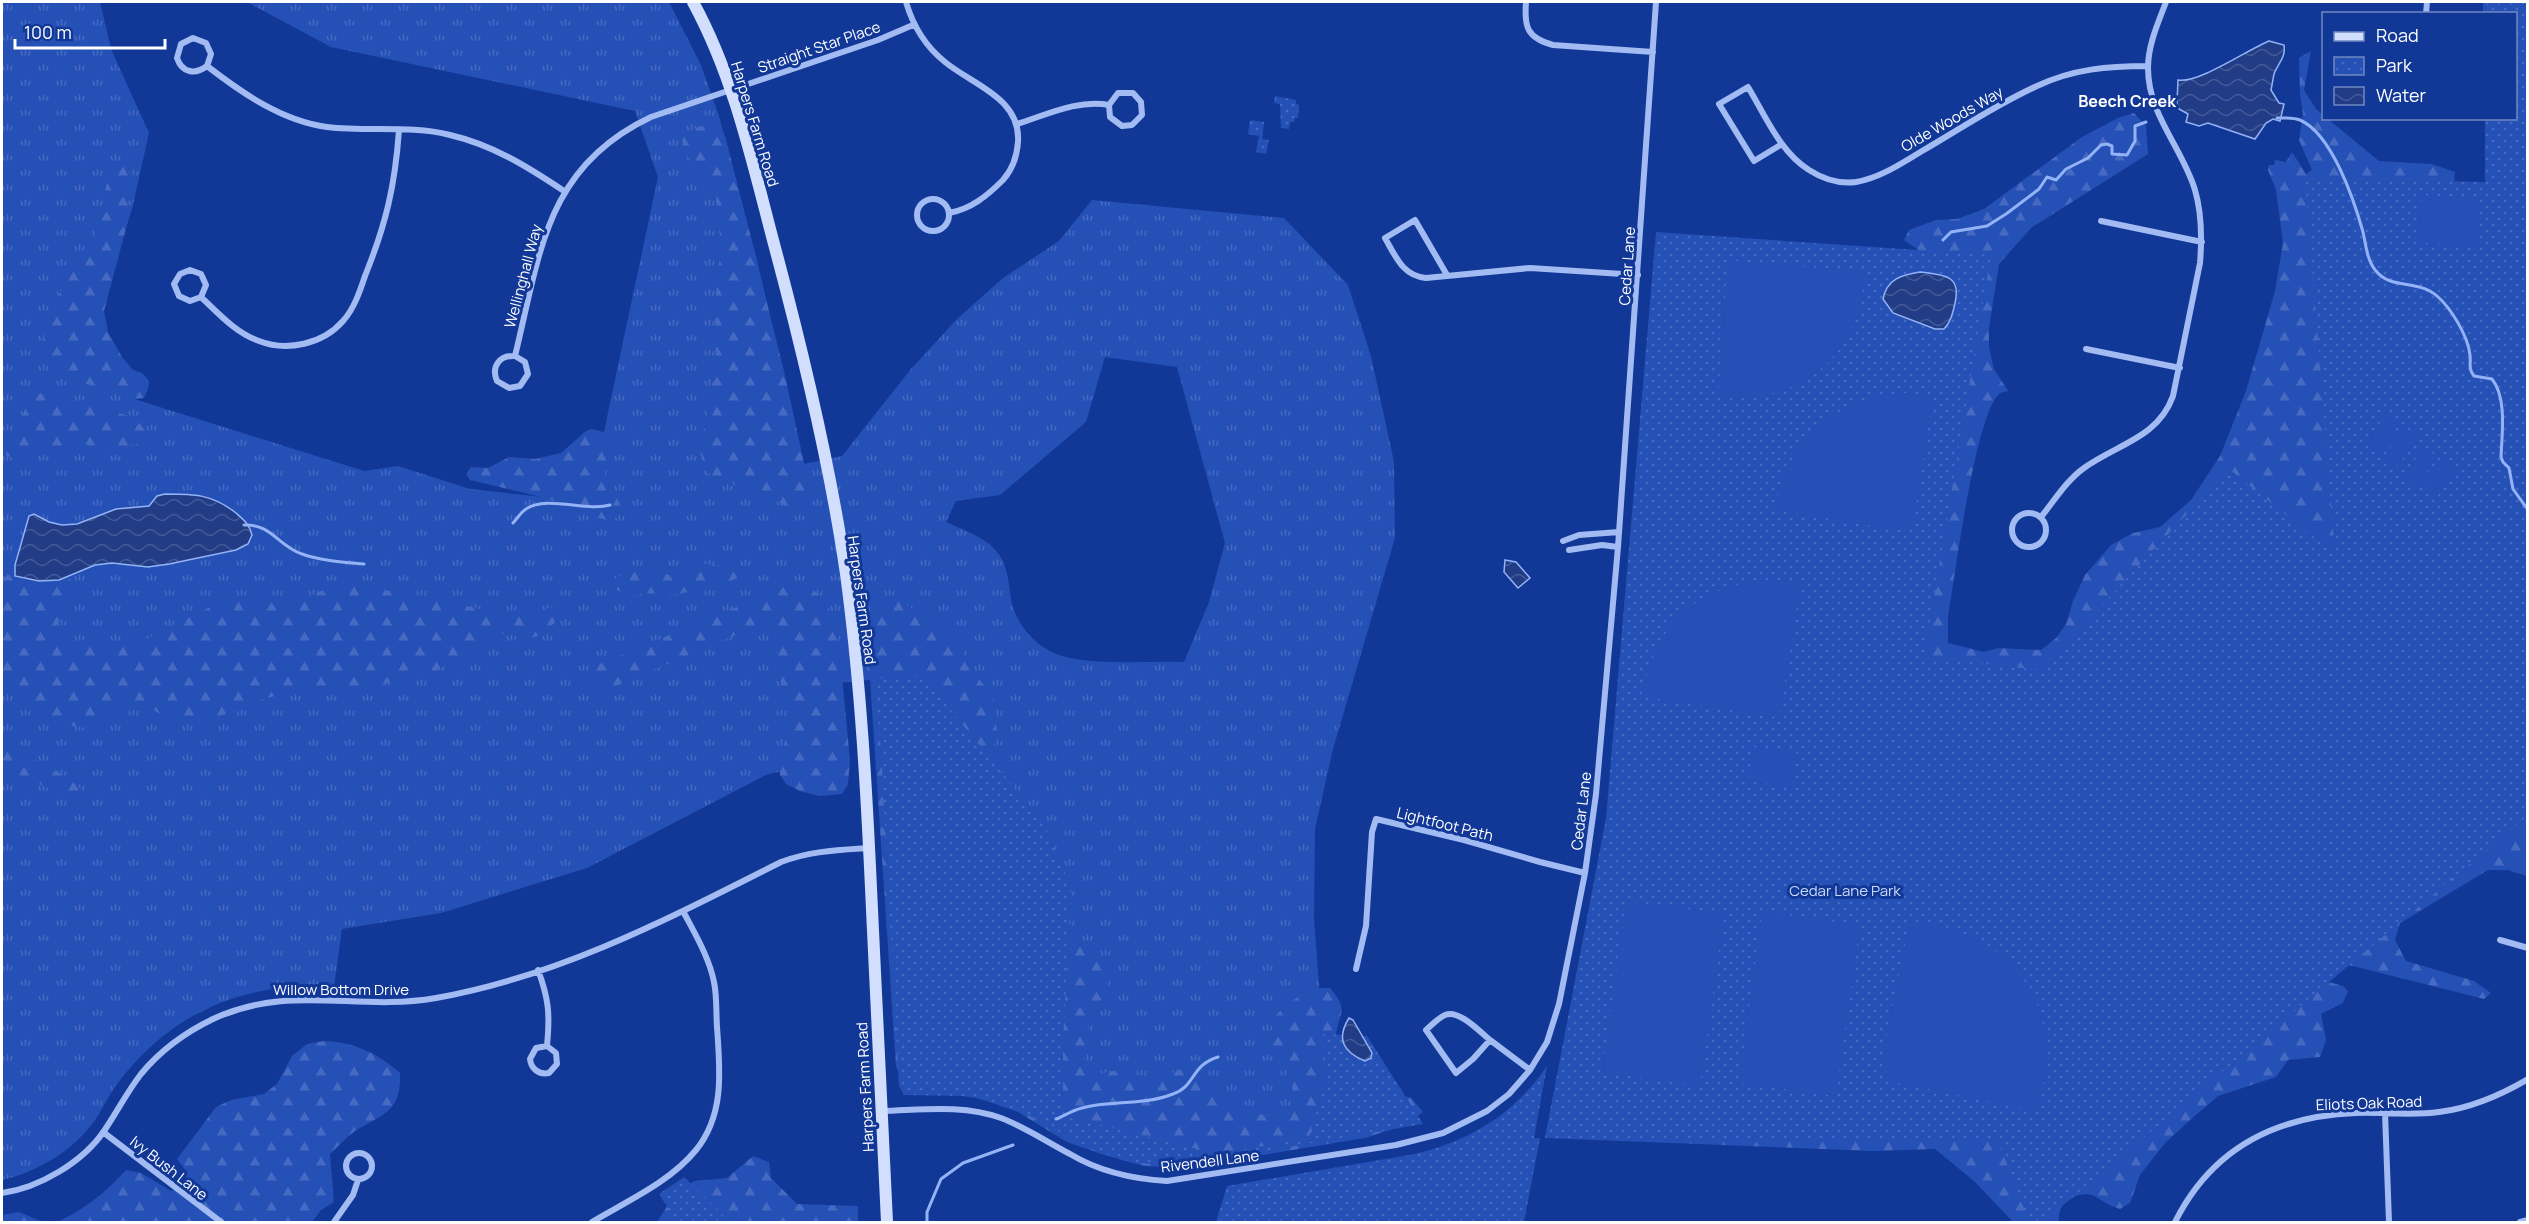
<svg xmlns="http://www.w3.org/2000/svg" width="2529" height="1224" font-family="Manrope,sans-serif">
	<defs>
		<pattern id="grass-tufts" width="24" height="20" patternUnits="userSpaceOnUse" patternTransform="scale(1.5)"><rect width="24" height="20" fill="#2550b6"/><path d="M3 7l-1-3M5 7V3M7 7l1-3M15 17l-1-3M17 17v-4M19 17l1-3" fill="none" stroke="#466ac1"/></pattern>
		<pattern id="forest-firs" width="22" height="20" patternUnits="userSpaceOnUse" patternTransform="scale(1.5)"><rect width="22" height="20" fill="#2550b6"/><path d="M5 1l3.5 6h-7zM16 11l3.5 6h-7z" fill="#466ac1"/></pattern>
		<pattern id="park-dots" width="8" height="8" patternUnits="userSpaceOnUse" patternTransform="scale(1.5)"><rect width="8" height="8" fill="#2550b6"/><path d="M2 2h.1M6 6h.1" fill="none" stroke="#466ac1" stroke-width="1.8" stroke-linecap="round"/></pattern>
		<pattern id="water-waves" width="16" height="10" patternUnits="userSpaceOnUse" patternTransform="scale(1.5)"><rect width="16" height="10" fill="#223d86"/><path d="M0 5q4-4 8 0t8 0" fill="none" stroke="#435a98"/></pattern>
	</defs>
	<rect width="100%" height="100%" fill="#123897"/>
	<path fill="url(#grass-tufts)" fill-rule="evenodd" d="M2 2H100L111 49 149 133 132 209 86 351 134 399 364 471 398 466 470 489 571 500 595 474 658 177 635 111 331 47 247 2H669L701 65 719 116 756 256 804 464 842 456 911 369 957 319 1003 278 1059 241 1092 200 1284 218 1348 285 1371 356 1394 462 1395 538 1333 749 1315 829 1314 918 1326 1079 1310 1138 1063 1116 922 675 838 683 843 755 766 775 587 868 441 913 342 929 334 987C245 981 171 1012 117 1084 108 1096 102 1111 93 1123 71 1152 37 1172 2 1180ZM1105 357 1177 367 1225 543 1209 602 1184 662C1150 661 1086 666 1056 654 1034 645 1016 624 1011 600 1009 586 1008 568 1000 556 989 538 965 531 946 522L956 501 1000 495 1086 422Z"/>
	<path fill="url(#forest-firs)" d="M2311 51 2304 90 2316 109 2323 115 2324 118 2328 119 2379 161 2432 164 2455 172 2454 185 2527 393V876L2508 870H2488L2400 923 2395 940 2406 961 2474 981 2491 993 2484 999 1915 856 1930 258 1904 240 1909 230 1936 220 1957 219 1984 209 2082 137 2118 118 2134 113 2146 126 2148 154 2031 228 1999 264 1989 328V348L1994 369 2008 391C2005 392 2001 392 1999 394 1975 416 1955 577 1948 616V643L1984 652 1998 648 2041 650 2056 638 2066 624 2073 601 2085 575 2111 545 2133 533 2160 527 2191 500 2220 456 2246 391 2275 291 2283 243 2276 190 2268 170 2269 165H2274L2275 160 2286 162 2292 152 2306 174 2312 170 2299 140 2303 114 2300 94 2299 58Z
		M701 126 724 133 729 151 784 371 810 491 803 507 791 509 757 491 716 479 704 469 700 451 716 366 715 307 721 242 717 218 716 192 703 172 683 153 682 134Z
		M114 162H125L131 175 128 198V221L104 311 108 332 122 357 133 370 142 373 149 381 148 389 144 398 134 399 54 374C17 336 82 266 96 229 105 206 104 183 114 162Z
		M40 393 134 417 144 429 155 437 150 444H133L108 453 85 444 60 453 31 452 15 459 5 455V445L15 431 29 401Z
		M592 429 607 433 605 475 624 512 611 521 591 516 576 508 545 498 470 480 466 474 471 467 488 468 509 457 535 459 561 453 586 431Z
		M706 564 732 567 740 572V577L720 585 674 595 645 593 632 596 617 590 615 579 627 571 650 569 670 575 694 570Z
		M14 572 16 576 39 581 70 579C81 594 57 618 53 635L64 640 85 644 143 641 208 608 239 600 281 604 300 600 338 584 363 586 490 611 496 616 537 614 550 607 557 609 558 619C527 653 525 630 490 634L485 641 469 646 458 659 431 673 370 687 307 688 259 700 242 710 198 721 173 720 139 703 115 705 96 727C54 732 29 700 2 673V579Z
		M794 583 809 586 824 600 837 623 850 760 848 784 842 794 819 796 800 791 786 784 780 775 779 758 788 739 789 716 778 666 775 627 771 622H765L607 690 594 686 587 678 595 666Z
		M894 597 932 621 960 646 974 673 994 697 997 735 993 749 984 751 1060 912 1100 961 1110 987 1106 1005 1086 1015 1089 1033 1084 1056 1087 1076 1119 1070 1154 1080 1188 1067C1208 1077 1204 1079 1219 1093 1238 1112 1262 1117 1288 1116 1303 1086 1282 1066 1270 1040L1274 1017 1286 1005 1312 988H1330C1348 1010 1341 1009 1336 1033 1334 1042 1337 1053 1338 1062L1376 1089 1411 1098 1423 1112 1408 1124 1365 1138 1184 1168 1144 1166 1101 1154 1067 1142 1018 1112 975 1097 904 1081 896 1067 865 605 877 599Z
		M2 739 72 781 81 789 82 795 69 797 2 768Z
		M2293 972 2343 986 2348 991 2343 1003 2321 1014 2326 1040 2320 1057 2288 1060 2276 1077 2218 1096 2189 1121 2165 1143 2140 1175 2130 1203 2120 1209C2107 1205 2105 1202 2094 1196 2084 1191 2066 1198 2061 1208 2059 1212 2059 1218 2058 1222H2013L1974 1181 1935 1149 1873 1151 1545 1138 1554 1092Z
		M324 1041C353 1042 378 1053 400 1073 401 1113 384 1113 355 1131 346 1137 338 1147 330 1154L334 1202 321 1210 312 1222H57C85 1209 105 1193 126 1170L141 1173 171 1191 186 1186V1171L177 1159 216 1107 231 1100 264 1094 277 1084 292 1056 307 1044Z
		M753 1156 769 1162 771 1178 797 1204 858 1206V1222H657L678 1189 695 1181 727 1178Z
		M19 1212 43 1222H2V1215Z"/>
	<path fill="url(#park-dots)" d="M2483 2H2527V816L2043 1222H2029L1997 1138H1545L1606 818 1656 232 1991 255 1924 657 2041 670 2229 469 2335 554 2305 178 2485 182V119L2516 118V14L2483 13Z
		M1275 96 1296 100V104L1299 105 1298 118H1295L1294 122H1290L1289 129 1281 128 1280 104 1274 103Z
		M1250 120 1264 122 1262 139 1269 140 1266 154 1256 152 1259 136 1248 134Z
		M922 675 1044 824 1071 887 1063 1042V1116L1218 1154 1309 1138 1326 1079 1323 1034 1367 1036 1423 1124 1193 1163 1157 1165 1122 1160 1089 1148 1021 1111 982 1099 962 1096 904 1095 899 1086 881 750 874 679Z
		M1547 1066 1534 1138H1540L1524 1222H1216L1227 1186 1415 1154C1471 1141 1515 1113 1547 1066Z
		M684 1177 730 1222H677L659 1194Z"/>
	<path fill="#2550b6" d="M2421 195 2480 199 2477 246 2417 242Z
		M1736 261 1865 272C1858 358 1804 402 1718 398L1727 267Z
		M1906 393 1933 397 1913 525 1905 531 1775 510C1789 437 1832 400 1906 393Z
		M2385 415 2399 424 2380 454 2366 445Z
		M2404 427 2418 436 2398 466 2384 457Z
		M2423 447 2437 456 2418 486 2404 477Z
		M2442 459 2456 468 2436 498 2422 489Z
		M1778 580 1801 583 1780 711 1773 717 1642 696C1656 620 1700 582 1778 580Z
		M1753 747 1797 753 1792 787 1748 781Z
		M1626 901 1724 914 1700 1086 1602 1072Z
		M1762 912 1860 925 1836 1096 1739 1083Z
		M1910 921C2015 930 2070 1011 2036 1111L1893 1082 1881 1063Z"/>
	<path fill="url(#water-waves)" stroke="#94b3f6" stroke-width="1.5" d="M2269 41 2284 45C2286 58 2278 63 2274 74 2273 79 2272 85 2271 90L2279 103 2284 104 2280 121 2273 119 2266 123 2255 139 2208 123 2199 126 2186 122 2188 114 2179 109 2177 103 2178 80C2198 84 2247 50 2269 41Z
		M1920 272C1942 275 1962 274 1955 303 1953 312 1951 322 1944 329H1935L1893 313 1883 299C1887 279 1901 275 1920 272Z
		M165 494C194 494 212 494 236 513 244 520 250 525 252 535L248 544 236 550 169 564 148 567 112 563 95 565 59 580 39 581 15 576V565L29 516 34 514 49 522 62 525 77 524 116 509 149 506 157 496Z
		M1505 560 1516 562 1530 578 1518 588 1504 572Z
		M1349 1018 1353 1020 1372 1053 1371 1058 1365 1061C1343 1052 1336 1039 1349 1018Z"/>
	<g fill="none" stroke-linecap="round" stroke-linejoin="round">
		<path stroke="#94b3f6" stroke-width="3" d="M2277 118C2284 118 2293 117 2300 120 2332 134 2354 200 2363 232 2366 245 2367 261 2376 271 2391 290 2418 279 2437 296 2451 308 2468 336 2470 355 2471 364 2468 368 2474 376L2492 379C2507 398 2502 433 2501 457L2503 462 2509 468 2513 489 2528 510
			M1943 240 1951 232 1987 226 2006 214 2039 189 2047 177 2056 180 2066 169 2088 158 2101 145 2107 144 2112 146V154L2127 155 2135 141V126L2146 122
			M513 523C517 519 521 512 526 509 547 495 586 512 610 505
			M244 525C272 524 278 546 302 554 322 561 343 562 364 564
			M1056 1119C1064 1116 1073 1110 1082 1108 1112 1100 1142 1106 1173 1094 1195 1087 1191 1065 1218 1057
			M927 1222V1212L941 1179 963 1163 1013 1145"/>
		<path stroke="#a3bbf3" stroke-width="6" d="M906 2C913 26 925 46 945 62 973 85 1021 98 1018 142 1017 156 1012 170 1003 180 987 196 971 209 949 213
			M1526 2C1524 27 1527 38 1553 45L1653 52
			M2426 14 2427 2
			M207 66C195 75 182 73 177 58L181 44 193 38 206 43 211 54 207 66C242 93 282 121 327 127 368 132 410 125 450 135 493 145 528 167 564 191
			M1017 124C1046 115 1078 99 1109 105L1110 117 1122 126 1132 125 1142 115 1141 102 1133 93H1118L1109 105
			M1782 144 1754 161 1719 104 1748 87C1765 115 1780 152 1809 170 1823 179 1840 184 1856 182 1880 178 1902 163 1922 151 1960 129 1997 104 2037 86 2073 69 2108 66 2148 66
			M917 215a16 16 0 1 1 32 0a16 16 0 1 1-32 0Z
			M2101 221 2202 242
			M1447 275 1415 220 1385 238C1396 257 1403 276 1426 278L1530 268 1638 275
			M201 297 206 285 201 274 190 270 180 274 174 284 179 296 190 301 201 297C219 314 236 333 259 341 287 352 323 344 343 321 354 309 360 291 365 276 386 224 395 186 399 130
			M2086 349 2180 368
			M515 356 525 362 528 374 520 386 509 388 497 381C491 367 499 355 515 356 540 254 545 167 651 117L878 40 913 25
			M2012 530a17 17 0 1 1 34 0a17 17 0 1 1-34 0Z
			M2041 517C2054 501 2067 480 2084 468 2117 444 2158 438 2173 396L2200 263C2202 239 2202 214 2195 190 2182 147 2148 115 2148 68 2148 45 2158 23 2166 2
			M1563 541 1579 535 1619 532
			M1569 550 1602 545 1618 547
			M2500 940 2528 948
			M1356 969 1366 926 1372 832 1376 819 1464 840 1540 862 1585 873
			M538 970C549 999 550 1015 547 1046L536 1048 530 1059C531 1069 539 1075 549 1073L557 1064 556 1053 547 1046
			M1490 1040C1480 1032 1459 1009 1445 1015 1438 1018 1432 1025 1426 1030L1456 1073 1473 1059 1490 1040 1530 1070
			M882 1111C922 1110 962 1104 1001 1118 1025 1127 1047 1142 1070 1154 1100 1172 1132 1179 1167 1181L1396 1145 1443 1133 1487 1111 1509 1094 1530 1070 1547 1042 1559 1004 1585 873 1596 794 1618 547 1656 2
			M2385 1113 2389 1222
			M103 1132 221 1222
			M346 1166a13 13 0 1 1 26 0a13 13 0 1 1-26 0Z
			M2 1193C39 1188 83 1162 104 1131 117 1112 127 1092 141 1074 160 1051 186 1032 213 1019 291 983 356 1012 436 998 560 976 670 918 781 862 810 851 838 850 868 848
			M334 1222 353 1195 358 1180
			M592 1222C627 1201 670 1182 696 1150 725 1114 720 1070 717 1027 716 1013 717 996 714 982 709 957 695 934 683 911
			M2175 1222C2212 1148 2276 1116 2356 1113 2383 1112 2412 1116 2439 1112 2471 1108 2499 1096 2528 1079
			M2520 1222 2528 1220"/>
		<path stroke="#d2defd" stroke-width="12" d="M693 2C734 77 752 161 774 244 803 352 830 463 846 574 861 685 867 798 872 910 877 1014 882 1118 887 1222"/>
	</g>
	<g text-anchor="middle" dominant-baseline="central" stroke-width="6" stroke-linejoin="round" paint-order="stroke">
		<g font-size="15" fill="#fff" stroke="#123897">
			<text transform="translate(819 47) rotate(-19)">Straight Star Place</text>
			<text transform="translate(1952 119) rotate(-30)">Olde Woods Way</text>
			<text transform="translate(755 124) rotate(73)">Harpers Farm Road</text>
			<text transform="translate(1627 266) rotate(-86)">Cedar Lane</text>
			<text transform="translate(523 276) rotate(-75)">Wellinghall Way</text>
			<text transform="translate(862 600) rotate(82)">Harpers Farm Road</text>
			<text transform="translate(1581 811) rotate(-83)">Cedar Lane</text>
			<text transform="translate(1445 824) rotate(14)">Lightfoot Path</text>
			<text x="341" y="989">Willow Bottom Drive</text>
			<text transform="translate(865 1087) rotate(-93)">Harpers Farm Road</text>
			<text transform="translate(2369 1103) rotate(-2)">Eliots Oak Road</text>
			<text transform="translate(1210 1161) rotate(-7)">Rivendell Lane</text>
			<text transform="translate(169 1168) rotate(38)">Ivy Bush Lane</text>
		</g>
		<g font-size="15" fill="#cadafd" stroke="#123897">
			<text x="1845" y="890">Cedar Lane Park</text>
		</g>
		<g font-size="16" font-weight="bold" fill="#fff" stroke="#123897">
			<text x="2127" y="101">Beech Creek</text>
		</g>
	</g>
	<rect width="2529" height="1224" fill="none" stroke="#ffffff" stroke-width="6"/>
	<rect x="2322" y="12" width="195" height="108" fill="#123897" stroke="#7188c1" stroke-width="1.5"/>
	<rect x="2334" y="32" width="30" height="9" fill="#d2defd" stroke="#7188c1" stroke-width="1.5"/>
	<text x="2376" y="42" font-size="18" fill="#ffffff">Road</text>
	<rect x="2334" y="57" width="30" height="18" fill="url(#park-dots)" stroke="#7188c1" stroke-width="1.5"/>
	<text x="2376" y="72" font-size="18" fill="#ffffff">Park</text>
	<rect x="2334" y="87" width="30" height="18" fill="url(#water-waves)" stroke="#7188c1" stroke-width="1.5"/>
	<text x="2376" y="102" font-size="18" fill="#ffffff">Water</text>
	<path d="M15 39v9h150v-9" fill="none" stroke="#ffffff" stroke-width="3"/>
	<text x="24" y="39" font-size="18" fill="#ffffff" stroke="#123897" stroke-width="4.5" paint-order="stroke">100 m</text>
</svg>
